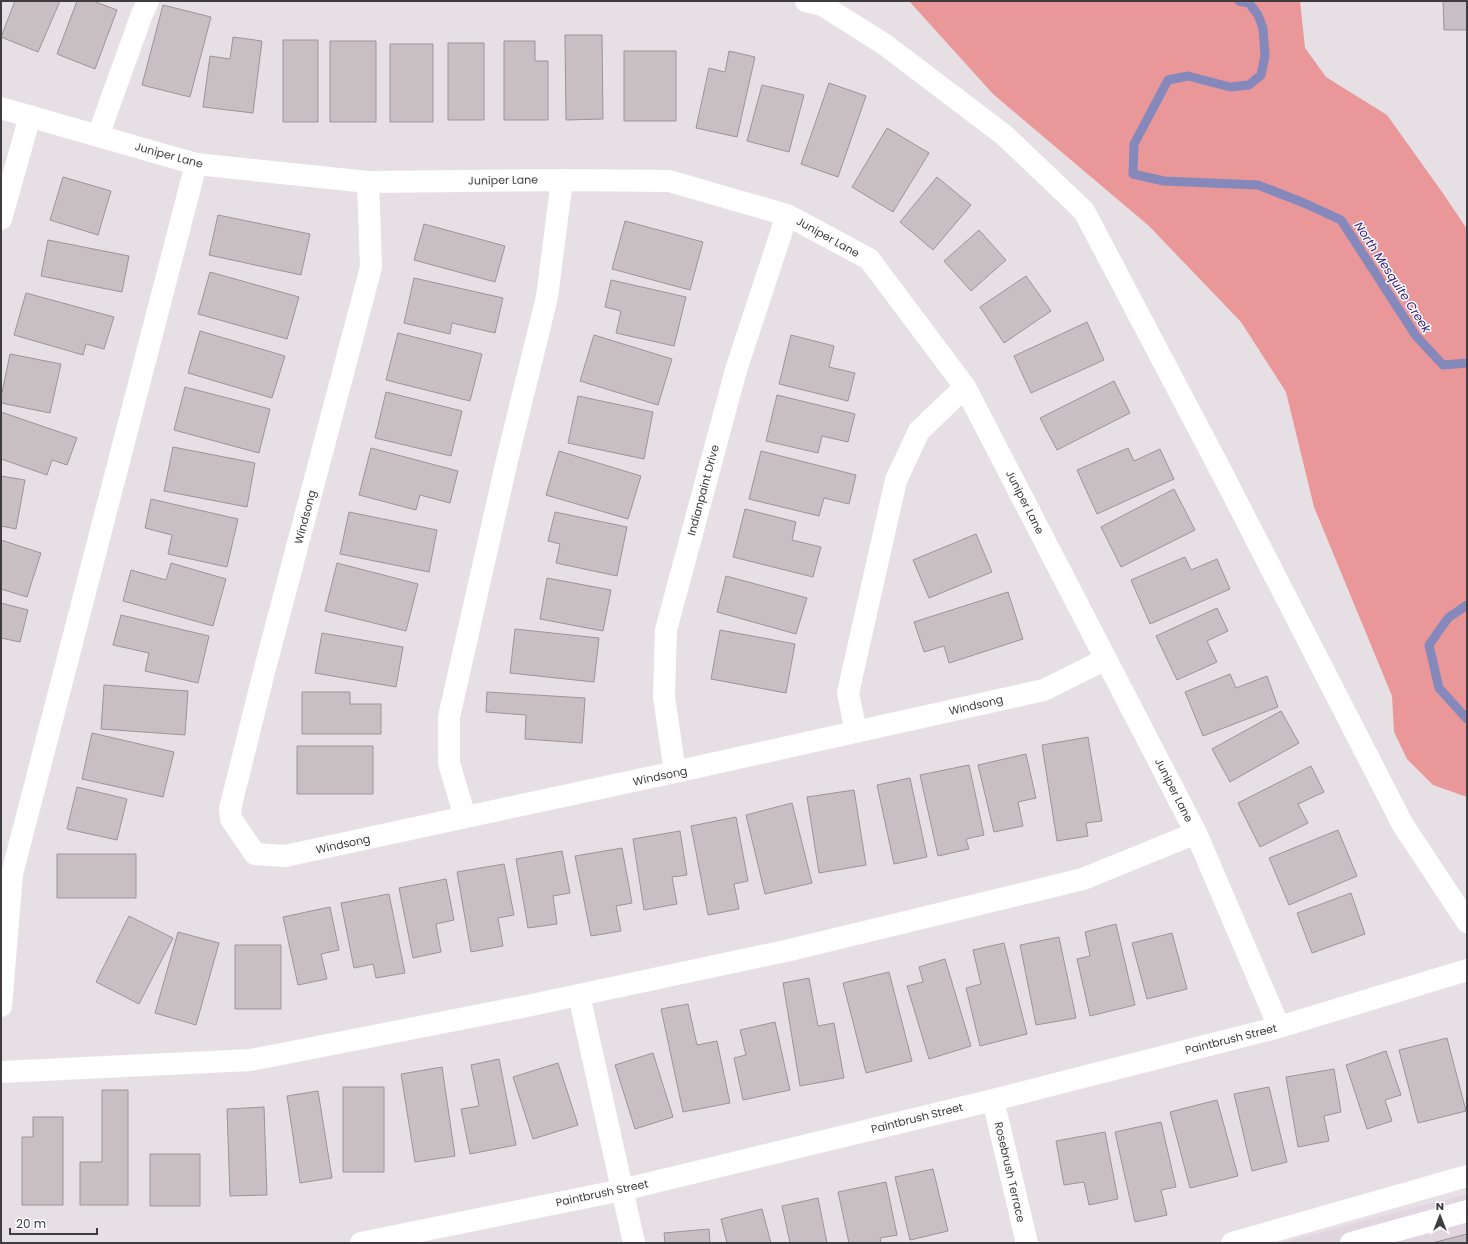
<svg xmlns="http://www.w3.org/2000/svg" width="1468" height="1244" font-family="Poppins,sans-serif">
	<rect width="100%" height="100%" fill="#e6e0e5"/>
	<path fill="#e1d5e0" d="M1467 1194V1243H1280Z"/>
	<path fill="#e99799" d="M909 1H1300L1305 48 1326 77 1387 115 1442 192 1467 229V797L1433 785 1407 759 1394 732 1392 696 1314 507 1286 392 1241 322 1149 226 993 94Z"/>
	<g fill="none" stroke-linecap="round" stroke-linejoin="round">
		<path stroke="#8488bb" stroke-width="9" d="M1239 1 1249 3 1258 15 1263 28 1265 56 1261 75 1249 85 1230 87 1188 76 1168 80 1134 144 1133 174 1164 181 1258 185 1304 203 1341 220 1416 336 1443 365 1467 363
			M1467 605 1448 618 1429 645 1439 688 1467 719"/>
	</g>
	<path fill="#c7bfc1" stroke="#9c9497" d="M15 1H60L38 52 1 37Z
		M77 1H93L117 10 95 69 57 54Z
		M1443 1H1467V30H1444Z
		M163 5 211 17 190 97 142 85Z
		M565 35H602L603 119 566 120Z
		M233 37 262 41 253 113 203 107 210 56 230 59Z
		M283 40H318V122H283Z
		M330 41H376V122H330Z
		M504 41H535V61H548V120H504Z
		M448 43H484V120H448Z
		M390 44H433V122H390Z
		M624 51H676V121H624Z
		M729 51 755 57 737 137 696 128 709 68 725 72Z
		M829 83 866 96 838 177 801 164Z
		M762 85 804 95 789 152 747 141Z
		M887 128 929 153 893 212 852 187Z
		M63 177 111 191 98 235 50 220Z
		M937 177 971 205 933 250 900 222Z
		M218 215 310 234 301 275 209 255Z
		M625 221 703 242 690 290 612 269Z
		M424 224 505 246 495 282 414 260Z
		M979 230 1006 260 971 291 944 261Z
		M48 240 129 256 122 292 41 276Z
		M210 272 299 297 287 339 198 314Z
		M1026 276 1051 311 1004 343 980 307Z
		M414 278 503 298 495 333 452 323 450 334 404 323Z
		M611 280 686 297 674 346 616 333 621 311 605 307Z
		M26 293 114 317 104 349 86 344 83 355 14 335Z
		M1087 322 1104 360 1031 393 1014 356Z
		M200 331 285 356 272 398 188 373Z
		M398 333 482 354 470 401 386 380Z
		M594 335 672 359 658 405 580 381Z
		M791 335 834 346 829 367 855 373 848 401 779 384Z
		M10 354 61 364 50 413 1 403V397Z
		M1114 381 1130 413 1057 450 1040 418Z
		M185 387 270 409 259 453 174 430Z
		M386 392 462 411 451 456 375 438Z
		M777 395 855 414 848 442 822 436 818 453 766 441Z
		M578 396 653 412 644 459 568 443Z
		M1 412 77 438 67 465 52 460 47 475 1 459Z
		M173 447 255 463 247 507 164 491Z
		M371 448 458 471 450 503 420 495 416 510 359 495Z
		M1128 448 1134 461 1160 449 1174 479 1097 514 1077 470Z
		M559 451 641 476 628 519 546 495Z
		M761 451 856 475 849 504 824 498 819 516 749 499Z
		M1 476 25 480 16 529 1 526Z
		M1174 489 1195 530 1121 567 1101 527Z
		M151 499 238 519 227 567 168 554 172 535 145 528Z
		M745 509 796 522 792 540 821 547 813 577 733 557Z
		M349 512 437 530 429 572 340 554Z
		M555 512 627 527 617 576 556 563 560 544 548 541Z
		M976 534 992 572 929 598 913 560Z
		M1 540 41 553 27 597 1 589Z
		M1185 557 1191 570 1217 559 1230 589 1150 624 1131 580Z
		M171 563 226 579 213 626 123 601 131 570 166 580Z
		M337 563 418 584 406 631 325 611Z
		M726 576 807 598 796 634 717 612Z
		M547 578 611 590 603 631 540 619Z
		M1008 592 1023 639 949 663 944 646 924 652 914 622Z
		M1 603 28 610 20 642 1 638Z
		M1217 608 1228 631 1207 641 1217 662 1177 680 1156 636Z
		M121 615 209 636 198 683 145 671 149 653 113 645Z
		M515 629 599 638 594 682 510 673Z
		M720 630 795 644 786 693 711 679Z
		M322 633 403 647 396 687 315 673Z
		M1230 674 1236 688 1267 676 1278 707 1203 736 1185 692Z
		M104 685 188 691 185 735 101 729Z
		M302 692H350V704H381V734H302Z
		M487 692 585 698 582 743 525 739 526 715 486 712Z
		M1281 711 1299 743 1230 782 1212 749Z
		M92 733 174 752 163 797 82 779Z
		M1088 737 1102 821 1086 823 1088 836 1057 841 1042 745Z
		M297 746H373V794H297Z
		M1026 754 1036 798 1018 802 1023 826 994 832 978 765Z
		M969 765 984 835 966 839 969 849 938 856 920 775Z
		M1311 766 1324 792 1298 804 1308 823 1260 847 1238 803Z
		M910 778 927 857 894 864 877 785Z
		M77 787 127 799 117 840 67 829Z
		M854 790 866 865 819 873 807 797Z
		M792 803 812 883 765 894 746 815Z
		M736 817 748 881 734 884 739 909 708 915 691 826Z
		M1338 830 1357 876 1289 905 1269 858Z
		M680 831 687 875 672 877 677 904 644 910 633 839Z
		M622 848 632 903 616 906 621 931 591 936 575 856Z
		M562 851 570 893 553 896 557 924 528 928 516 859Z
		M57 854H136V898H57Z
		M504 864 514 915 498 918 503 946 471 952 457 872Z
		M446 879 454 920 436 924 441 952 413 958 399 888Z
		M1351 893 1365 934 1312 953 1297 913Z
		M389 894 405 973 376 978 373 964 354 968 341 903Z
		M330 907 339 950 321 954 327 979 298 985 283 917Z
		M129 916 173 938 139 1004 96 982Z
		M1116 924 1135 1005 1090 1016 1077 959 1090 956 1085 932Z
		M178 932 219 943 196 1025 155 1013Z
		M1172 933 1187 989 1147 999 1132 943Z
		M1059 937 1076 1018 1036 1025 1020 945Z
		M1004 943 1027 1034 980 1046 966 988 981 984 973 950Z
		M235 945H281V1009H235Z
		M945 959 971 1046 929 1059 907 986 923 982 919 967Z
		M889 972 912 1061 866 1073 843 983Z
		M809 978 818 1026 834 1023 844 1078 800 1086 783 983Z
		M688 1004 697 1045 717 1041 730 1103 683 1112 661 1009Z
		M775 1022 790 1090 743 1100 734 1058 746 1055 740 1030Z
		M1447 1038 1466 1111 1418 1123 1399 1050Z
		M1386 1051 1401 1095 1385 1100 1392 1121 1367 1129 1346 1065Z
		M653 1053 673 1117 635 1129 615 1065Z
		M499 1059 516 1145 470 1154 461 1109 479 1106 471 1065Z
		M558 1063 578 1125 533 1139 513 1077Z
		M442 1067 455 1156 415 1162 401 1074Z
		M1334 1069 1341 1112 1324 1116 1329 1141 1298 1147 1286 1077Z
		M343 1087H384V1172H343Z
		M1269 1087 1287 1162 1252 1171 1234 1094Z
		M102 1090H128V1205H80V1162H102Z
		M318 1091 332 1178 300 1183 287 1096Z
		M1217 1100 1238 1176 1190 1188 1170 1112Z
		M264 1107 267 1195 230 1196 227 1109Z
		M33 1117H63V1205H22V1137H33Z
		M1161 1122 1176 1187 1161 1190 1167 1215 1135 1222 1115 1132Z
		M1105 1132 1118 1199 1089 1205 1084 1182 1064 1185 1056 1141Z
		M150 1154H200V1206H150Z
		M933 1169 948 1231 910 1240 895 1177Z
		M886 1182 897 1235 880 1238 881 1243H849L838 1192Z
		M818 1198 827 1243H790L782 1206Z
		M762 1209 771 1243H727L721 1219Z
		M709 1229 710 1243H665L664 1233Z
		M1467 1234V1243H1432Z"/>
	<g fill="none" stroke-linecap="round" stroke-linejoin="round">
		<path stroke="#fff" stroke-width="22" d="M806 1 822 5 884 44 1004 135 1084 211 1221 471 1403 825 1467 922
			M1 108 196 164 368 182 562 180 669 181 787 215 869 259 965 387 1196 833 1279 1027
			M98 136 142 14 148 1
			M368 182 371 267 264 672 230 809 231 819 255 854 285 856 675 772 1044 690 1106 659
			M1 219 30 116
			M856 732 848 693 896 480 919 431 965 387
			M675 772 664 697 666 630 736 370 787 215
			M465 817 449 763V717L508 456 547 297 562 180
			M579 995 634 1243
			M1 1006 12 874 196 164
			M1 1072 251 1060 527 1006 790 950 1083 879 1196 833
			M993 1100 1027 1243
			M361 1243 622 1190 993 1100 1279 1027 1467 970
			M1232 1243 1467 1176
			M1351 1243 1467 1211"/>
	</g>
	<g text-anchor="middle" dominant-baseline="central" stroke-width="3" stroke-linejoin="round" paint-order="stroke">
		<g font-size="11" fill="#3e3c3e" stroke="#fff">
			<text transform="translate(169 155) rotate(15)">Juniper Lane</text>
			<text transform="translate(503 180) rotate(-1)">Juniper Lane</text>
			<text transform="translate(828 237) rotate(29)">Juniper Lane</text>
			<text transform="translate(703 490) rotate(-75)">Indianpaint Drive</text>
			<text transform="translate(1025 502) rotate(63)">Juniper Lane</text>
			<text transform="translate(305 517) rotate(-75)">Windsong</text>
			<text transform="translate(976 705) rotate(-13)">Windsong</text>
			<text transform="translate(660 776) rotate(-12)">Windsong</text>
			<text transform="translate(1174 790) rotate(63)">Juniper Lane</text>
			<text transform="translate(343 844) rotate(-12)">Windsong</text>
			<text transform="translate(1231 1039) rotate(-14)">Paintbrush Street</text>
			<text transform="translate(917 1118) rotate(-14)">Paintbrush Street</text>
			<text transform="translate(1010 1172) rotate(77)">Rosebrush Terrace</text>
			<text transform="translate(602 1193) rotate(-12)">Paintbrush Street</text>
		</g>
		<g font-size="12" font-style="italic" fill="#2b1b82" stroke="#fff">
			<text transform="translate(1393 277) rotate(57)">North Mesquite Creek</text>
		</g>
	</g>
	<rect width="1468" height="1244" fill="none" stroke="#3e3c3e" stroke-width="4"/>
	<g transform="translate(1440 1216)" stroke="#ffffff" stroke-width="3" paint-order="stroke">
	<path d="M0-3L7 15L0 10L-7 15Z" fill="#3e3c3e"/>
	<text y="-6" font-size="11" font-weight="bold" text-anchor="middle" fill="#3e3c3e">N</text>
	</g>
	<path d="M10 1228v6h87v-6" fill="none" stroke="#3e3c3e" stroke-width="2"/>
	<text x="16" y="1228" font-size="12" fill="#3e3c3e" stroke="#ffffff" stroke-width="3" paint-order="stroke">20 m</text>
</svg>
